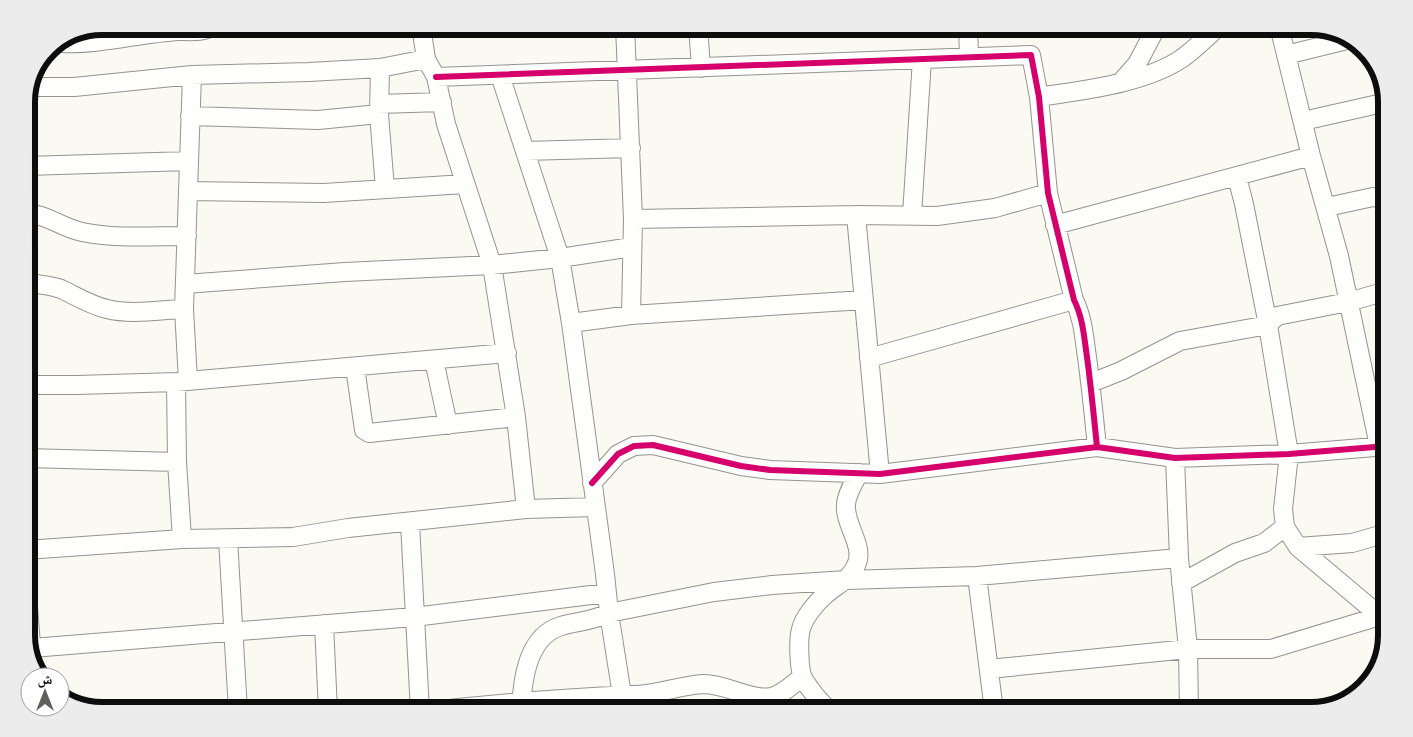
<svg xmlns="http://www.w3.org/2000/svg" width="1413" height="737" font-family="'Libre Baskerville','Noto Naskh Arabic',serif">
	<rect width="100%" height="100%" fill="#faf9f2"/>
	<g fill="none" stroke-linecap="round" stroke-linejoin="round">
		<g stroke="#949390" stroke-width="20">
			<path id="minor" d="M421 26 426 59 436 77 446 124 492 265 516 417 526 509
				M625 26 633 219 631 315
				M698 26 701 68
				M968 26 969 57
				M1279 26 1311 156 1339 256 1379 446
				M62 43C101 45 140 33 179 31 188 31 205 33 212 26
				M1286 55 1351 39
				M380 68 379 114 385 189
				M500 75 560 258 571 323 605 574 609 613 622 695V711
				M436 77 1031 55 1039 97 1048 193 1074 300C1083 318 1084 337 1087 357 1091 387 1094 417 1097 447
				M1121 82 1137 64 1157 26
				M31 87H74L192 75 309 72 380 68 426 59
				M1039 97C1083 90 1143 84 1181 59 1194 50 1207 37 1219 26
				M379 104 442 102
				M190 116 318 120 379 114
				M1303 121 1387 102
				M525 151 631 148
				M26 166 189 161
				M1237 177 1244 204 1268 325 1289 454 1283 509 1285 527 1298 547 1380 616 1387 629
				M188 191 324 193 465 184
				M1327 207 1373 197 1378 198 1387 204
				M26 213C47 214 62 228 82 232 116 239 152 236 187 236
				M856 215 880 474
				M912 215 922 59
				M633 219 856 215 937 216 995 208 1048 193
				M1055 225 1311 156
				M26 283C38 284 50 285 61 289 76 296 90 305 107 309 131 315 159 310 184 309
				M185 284 345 272 492 265 560 258 632 247
				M571 323 631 315 864 300
				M869 358 1074 300
				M434 360 448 425
				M355 367 364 430 369 433 516 417
				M188 381 184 309 192 75
				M176 382 177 462 182 539
				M1091 383 1121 371 1180 341 1268 325 1277 316 1348 302 1387 291
				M26 385H77L176 382 507 353
				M26 458 177 462
				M1175 458 1179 558 1188 649 1189 711
				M592 483 618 454 634 446 653 445 741 466 770 470 880 474 1097 447 1175 458 1289 454 1387 446
				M410 523 420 711
				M228 539 238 711
				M1298 547 1352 543 1387 533
				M26 550 182 539 293 537 348 528 526 509 595 507
				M977 576 994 711
				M26 581 32 658
				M1181 583 1235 553 1264 543 1285 527
				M324 624 328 711
				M32 648 414 617 607 593
				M989 669 1188 649H1271L1380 616
				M431 711C498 703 565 698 633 695 657 695 680 685 704 684 726 684 752 701 771 697 782 695 793 684 802 677
				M521 711C522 681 527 636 561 626 578 621 593 621 609 613L714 592 772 585 846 580 977 576 1179 558
				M830 711C820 702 810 690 803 678 799 670 798 639 801 629 804 617 816 603 825 595 836 585 852 579 857 563 864 545 844 524 846 504 847 493 854 482 859 473"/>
		</g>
		<use href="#minor" stroke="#fefefd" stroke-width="18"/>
		<g stroke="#fff" stroke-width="9">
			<path id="cycleway" d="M436 77 1031 55 1039 97 1048 193 1074 300C1083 318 1084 337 1087 357 1091 387 1094 417 1097 447
				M592 483 618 454 634 446 653 445 741 466 770 470 880 474 1097 447 1175 458 1289 454 1387 446"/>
		</g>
		<use href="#cycleway" stroke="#d6006c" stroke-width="6"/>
	</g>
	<path d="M0 0H1413V737H0ZM102 35H1311A67 67 0 0 1 1378 102V635A67 67 0 0 1 1311 702H102A67 67 0 0 1 35 635V102A67 67 0 0 1 102 35Z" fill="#ececec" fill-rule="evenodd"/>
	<path fill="none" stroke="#0d0d0d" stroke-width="6" d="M102 35H1311A67 67 0 0 1 1378 102V635A67 67 0 0 1 1311 702H102A67 67 0 0 1 35 635V102A67 67 0 0 1 102 35Z"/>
	<g transform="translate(45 692)"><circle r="24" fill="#ffffff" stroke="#9e9e9e"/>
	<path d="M0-4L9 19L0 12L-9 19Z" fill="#60605d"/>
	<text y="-8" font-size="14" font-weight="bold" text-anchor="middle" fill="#0d0d0d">ش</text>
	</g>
</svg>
